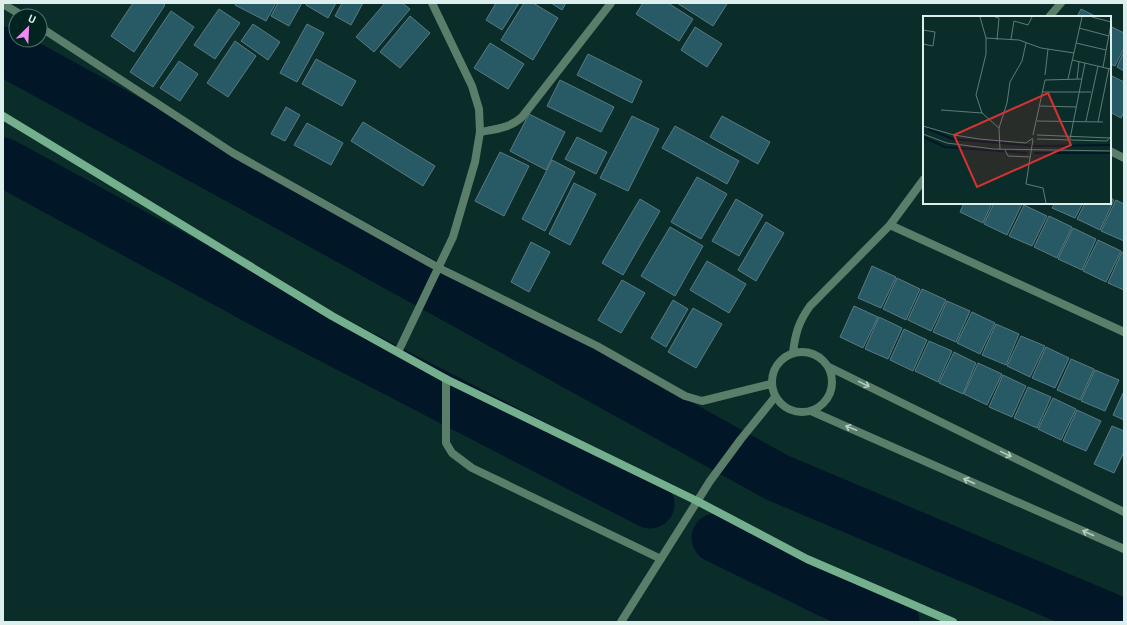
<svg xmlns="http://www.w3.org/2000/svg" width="1127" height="625" font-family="'Titillium Web',sans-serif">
	<rect width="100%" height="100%" fill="#0b2d2a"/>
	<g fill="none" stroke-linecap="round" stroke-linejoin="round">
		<path stroke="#011627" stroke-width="49" d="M3 51 310 219 776 477 1120 622
			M3 162 269 307 650 504
			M716 538 826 592 895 622"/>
	</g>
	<path fill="#285a65" stroke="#597a82" d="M133 3H162L165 5 134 52 111 36Z
		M236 3H276L266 21 235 5Z
		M278 3H302L289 26 271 16Z
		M307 3H336L328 18 306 5Z
		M342 3H363L351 25 335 16Z
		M385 3H402L410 9 374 52 356 37Z
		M496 3H519L502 30 486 20Z
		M524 3H533L558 18 533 60 501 40Z
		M551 3H566L562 10Z
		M643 3H668L693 19 679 41 636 14Z
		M677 3H726L727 4 713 26Z
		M219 9 240 23 215 59 194 45Z
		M1081 9 1097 17H1077Z
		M171 11 194 27 153 87 130 72Z
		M410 16 430 33 400 68 380 52Z
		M253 24 280 42 268 60 241 41Z
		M307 24 324 33 297 82 280 73Z
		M1110 26 1124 33V48L1115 66 1110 64Z
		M695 27 722 44 707 67 681 50Z
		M235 41 256 56 228 97 207 83Z
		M490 43 524 64 508 89 474 68Z
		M1124 51V71L1117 67Z
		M588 54 642 81 632 103 577 75Z
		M316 59 356 81 342 106 302 84Z
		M179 61 198 74 180 101 160 88Z
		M1112 76 1124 82V112L1121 118 1110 112V81Z
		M560 80 614 107 601 132 547 106Z
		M286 107 300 115 285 141 271 134Z
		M529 114 565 132 546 170 510 151Z
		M632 116 659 129 628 191 600 178Z
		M722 116 770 142 758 164 710 137Z
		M363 122 435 166 423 186 351 141Z
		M307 123 343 143 331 165 294 145Z
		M675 126 739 161 727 184 662 148Z
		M577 137 607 152 596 174 565 159Z
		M500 152 529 166 504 216 475 201Z
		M552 160 575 172 545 231 522 219Z
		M697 177 727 194 701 239 671 222Z
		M574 183 596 194 570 245 549 234Z
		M1110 197 1114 200 1100 230 1077 219 1085 203H1110Z
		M640 199 660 211 623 275 602 263Z
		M736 199 763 215 739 256 712 241Z
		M1116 200 1124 204V241L1101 231Z
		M964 203H992L983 223 960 212Z
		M994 203 1022 204 1007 235 984 224Z
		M1055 203H1083L1075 218 1052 208Z
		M1024 205 1047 216 1032 246 1009 236Z
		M1049 216 1072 227 1057 258 1034 247Z
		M766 222 784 233 756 281 738 270Z
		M670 227 703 246 675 296 641 276Z
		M1073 228 1096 239 1082 270 1058 259Z
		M1098 240 1121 251 1106 282 1083 271Z
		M531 242 550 252 529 292 511 282Z
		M1122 252 1124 253V290L1108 283Z
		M707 261 746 284 729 313 690 290Z
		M872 266 896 277 881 308 858 298Z
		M897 278 920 289 906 320 883 309Z
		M622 280 645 293 621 333 598 320Z
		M922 289 946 300 931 331 908 320Z
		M673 300 688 309 666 347 651 338Z
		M947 301 970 311 956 342 933 332Z
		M854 306 878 317 863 348 840 337Z
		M693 308 722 324 696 368 668 352Z
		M972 312 995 323 980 354 957 343Z
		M879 317 902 328 888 359 865 349Z
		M996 324 1019 334 1006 365 982 355Z
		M904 329 927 340 913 371 890 360Z
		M1021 336 1045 346 1030 377 1007 366Z
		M929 341 952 351 938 382 915 371Z
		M1046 347 1069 358 1055 388 1032 378Z
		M954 352 976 363 963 394 939 383Z
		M1071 359 1094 369 1080 400 1057 390Z
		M978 363 1002 374 987 405 964 394Z
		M1095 370 1119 380 1105 411 1081 401Z
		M1003 375 1026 386 1012 417 989 407Z
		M1028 387 1051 397 1037 428 1014 418Z
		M1124 391V420L1113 415Z
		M1053 398 1076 409 1061 440 1038 429Z
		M1077 410 1101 421 1086 451 1063 441Z
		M1112 426 1124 431V452L1114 473 1094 464Z"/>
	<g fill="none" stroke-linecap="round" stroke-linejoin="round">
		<path stroke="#5a7e69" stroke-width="8" d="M3 4 23 16
			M1049 17 1061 3
			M40 27 233 153 439 268 597 346 685 396 702 401 771 384
			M480 132C496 129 510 128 522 117L611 3
			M1110 151 1124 158
			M890 225 1124 332
			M772 382a30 30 0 1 1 60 0a30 30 0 1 1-60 0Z
			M398 352 453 237 475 162 480 132 479 109 472 86 432 3
			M793 353C795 334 799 321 810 306L890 225 924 179
			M829 367 1124 512
			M446 379V443L452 453 472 468 661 559
			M811 411 1124 549
			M621 622 710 481 741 439 775 397"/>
		<path stroke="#75b08e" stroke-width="8" d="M3 116 332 316 446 379 697 501 807 559 953 622"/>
	</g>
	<defs><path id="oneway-shaft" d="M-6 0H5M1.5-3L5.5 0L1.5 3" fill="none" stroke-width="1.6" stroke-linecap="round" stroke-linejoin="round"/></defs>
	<g stroke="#b6cdc5">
		<use href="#oneway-shaft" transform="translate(864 384) rotate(26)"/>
		<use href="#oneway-shaft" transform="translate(851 428) rotate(-158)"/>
		<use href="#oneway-shaft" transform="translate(1006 454) rotate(26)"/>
		<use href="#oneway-shaft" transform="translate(969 481) rotate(-156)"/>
		<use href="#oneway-shaft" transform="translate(1088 533) rotate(-156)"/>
	</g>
	<g transform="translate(923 16)">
		<rect width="188" height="188" fill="#0b2d2a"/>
		<path fill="none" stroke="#011627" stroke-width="2" d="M5 113 30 123 113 130 188 129M0 121 22 131 104 137M111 137H188"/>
		<path fill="none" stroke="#5f7b78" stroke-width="1" d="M57 1 63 22V38L53 79 59 97 76 112 77 134M72 1 76 2 74 24M169 1 188 6M156 12 186 20M0 14 12 16 10 30 0 28M63 22 96 24 118 32 151 37M88 23 91 5 105 9 109 1M153 27 183 34M149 44 187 53M180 51 188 8M122 59 125 33M145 63 159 1M154 63 156 46M120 76H168M117 90 153 91M18 94 59 97M114 105 180 106M163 105 175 50M175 106 186 52M0 110 31 119 56 123 103 127 110 122M76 112 84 87 87 66 99 45 103 27M0 118 24 127 70 133 188 135M110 119 122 64 159 63M114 119 188 122M110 123 103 168 120 172 123 187M114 123 184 125 188 120M147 123 162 47M82 134 85 140 107 141"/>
		<path fill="#d63232" fill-opacity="0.15" stroke="#d63232" stroke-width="2" d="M125 77 148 129 54 171 31 119Z"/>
		<rect width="188" height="188" fill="none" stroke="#ddefed" stroke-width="2"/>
	</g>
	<rect width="1127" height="625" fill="none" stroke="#ddefed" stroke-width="8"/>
	<g transform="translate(28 28) rotate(24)"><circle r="19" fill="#012421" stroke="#597573"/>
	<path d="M0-3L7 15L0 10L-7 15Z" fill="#f38af1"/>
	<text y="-6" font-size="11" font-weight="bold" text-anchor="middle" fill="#ddefed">U</text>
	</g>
</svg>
